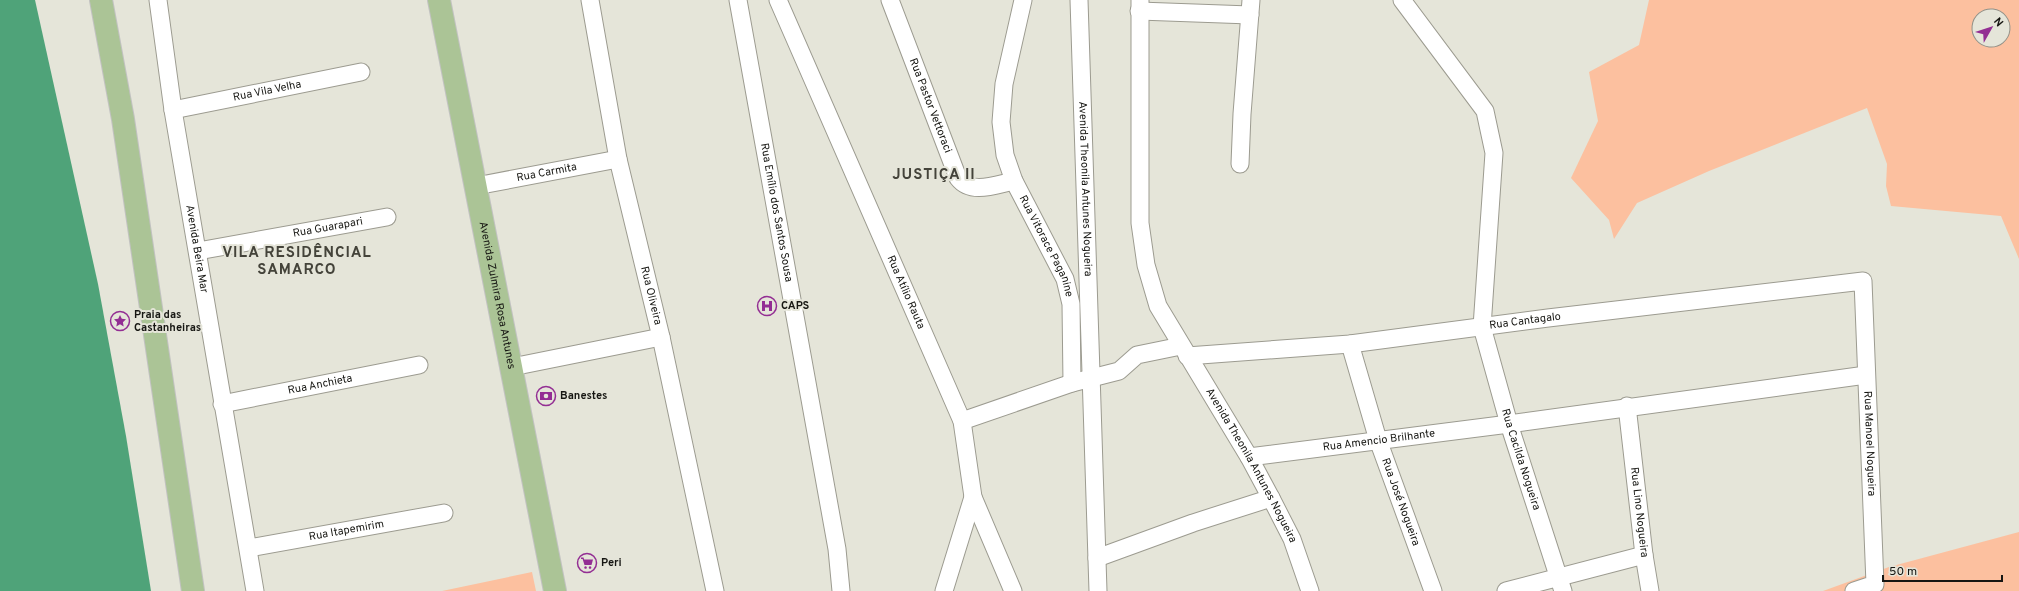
<svg xmlns="http://www.w3.org/2000/svg" width="2019" height="591" font-family="Overpass,sans-serif">
	<rect width="100%" height="100%" fill="#e5e5d9"/>
	<path fill="#fcc09f" fill-rule="evenodd" d="M1649 0H2019V259L2001 216 1891 206 1886 186 1887 164 1867 108 1709 171 1637 203 1614 239 1609 220 1571 178 1598 121 1589 72 1639 45ZM1979 16H2003V40H1979Z
		M2019 532V591H1823L1889 567Z
		M532 572 536 591H442Z"/>
	<path fill="#4fa379" d="M0 0H35L98 284 126 436 151 591H0Z"/>
	<g fill="none" stroke-linecap="round" stroke-linejoin="round">
		<g stroke="#9c9b90" stroke-width="19">
			<g id="minor">
				<path id="s1" d="M158 0 173 110 255 591"/>
				<path id="s2" d="M590 0 618 159 661 337 715 591"/>
				<path id="s3" d="M738 0 837 549 841 591"/>
				<path id="s4" d="M778 0 962 421 973 497 1013 591"/>
				<path id="s5" d="M890 0 958 178C971 195 995 185 1014 181"/>
				<path id="s6" d="M1023 0 1004 84 1001 122 1005 155 1014 181 1065 279 1071 304 1072 383"/>
				<path id="s7" d="M1079 0 1098 591"/>
				<path id="s8" d="M1140 0V223L1146 265 1158 306 1249 457 1271 498 1292 539 1310 591"/>
				<path id="s9" d="M1402 0 1485 111 1494 153 1482 327 1509 424 1563 591"/>
				<path d="M1139 11 1250 15"/>
				<path id="s10" d="M173 110 361 72"/>
				<path d="M1240 164 1242 114 1251 0"/>
				<path id="s11" d="M476 186 618 159"/>
				<path id="s12" d="M198 251 387 217"/>
				<path id="s13" d="M1350 344 1378 440 1433 591"/>
				<path id="s14" d="M1187 356 1350 344 1548 318 1863 281 1875 584 1854 591"/>
				<path d="M512 367 661 337"/>
				<path id="s15" d="M222 404 419 365"/>
				<path id="s16" d="M1627 406 1644 555 1650 591"/>
				<path d="M962 421 1072 383 1119 371 1137 355 1181 346"/>
				<path id="s17" d="M1249 457 1509 424 1866 375"/>
				<path id="s18" d="M249 548 444 513"/>
				<path d="M1097 558 1193 523 1271 498"/>
				<path d="M944 591 973 497"/>
				<path d="M1506 591 1644 555"/>
			</g>
		</g>
		<g stroke="#c2c2c1" stroke-width="24">
			<g id="primary">
				<path d="M101 0 123 119 193 591"/>
				<path id="s19" d="M439 0 555 591"/>
			</g>
		</g>
		<use href="#minor" stroke="#fff" stroke-width="17"/>
		<use href="#primary" stroke="#abc496" stroke-width="22"/>
	</g>
	<defs>
		<g id="hospital-ring" transform="scale(1)"><circle r="9.5" fill="#e5e5d9" stroke="#932e93" stroke-width="1.5"/><path d="M-5-5h3v3.5h4V-5h3V5h-3V1.5h-4V5h-3Z" fill="#932e93"/></g>
		<g id="sight-ring" transform="scale(1)"><circle r="9.5" fill="#e5e5d9" stroke="#932e93" stroke-width="1.5"/><path d="M0-6L1.8-2.2L6-1.7L2.9 1.2L3.7 5.4L0 3.3L-3.7 5.4L-2.9 1.2L-6-1.7L-1.8-2.2Z" fill="#932e93"/></g>
		<g id="bank-ring" transform="scale(1)"><circle r="9.5" fill="#e5e5d9" stroke="#932e93" stroke-width="1.5"/><path d="M-6-4H6V4H-6ZM0-2.3a2.3 2.3 0 1 0 0 4.6a2.3 2.3 0 1 0 0-4.6Z" fill="#932e93"/></g>
		<g id="supermarket-ring" transform="scale(1)"><circle r="9.5" fill="#e5e5d9" stroke="#932e93" stroke-width="1.5"/><path d="M-6-5.5h2.5l.6 2H6L4.5 2H-2.5L-4.4-4H-6ZM-1.5 3.2a1.3 1.3 0 1 0 .1 0ZM3 3.2a1.3 1.3 0 1 0 .1 0Z" fill="#932e93"/></g>
	</defs>
	<g fill-rule="evenodd">
		<use href="#hospital-ring" x="767" y="306"/>
		<use href="#sight-ring" x="120" y="321"/>
		<use href="#bank-ring" x="546" y="396"/>
		<use href="#supermarket-ring" x="587" y="563"/>
	</g>
	<g text-anchor="middle" dominant-baseline="central" stroke-width="4" stroke-linejoin="round" paint-order="stroke">
		<g font-size="11" fill="#161612" stroke="#e5e5d9">
			<text stroke="none"><textPath href="#s10" startOffset="96">Rua Vila Velha</textPath></text>
			<text stroke="none"><textPath href="#s5" startOffset="113">Rua Pastor Vettoraci</textPath></text>
			<text stroke="none"><textPath href="#s11" startOffset="72">Rua Carmita</textPath></text>
			<text stroke="none"><textPath href="#s7" startOffset="189">Avenida Theonila Antunes Nogueira</textPath></text>
			<text stroke="none"><textPath href="#s3" startOffset="216">Rua Emílio dos Santos Sousa</textPath></text>
			<text stroke="none"><textPath href="#s12" startOffset="132">Rua Guarapari</textPath></text>
			<text stroke="none"><textPath href="#s6" startOffset="258">Rua Vitorace Paganine</textPath></text>
			<text stroke="none"><textPath href="#s1" startOffset="252">Avenida Beira Mar</textPath></text>
			<text stroke="none"><textPath href="#s4" startOffset="319">Rua Atílio Rauta</textPath></text>
			<text stroke="none"><textPath href="#s19" startOffset="301">Avenida Zulmira Rosa Antunes</textPath></text>
			<text stroke="none"><textPath href="#s2" startOffset="302">Rua Oliveira</textPath></text>
			<text stroke="none"><textPath href="#s14" startOffset="340">Rua Cantagalo</textPath></text>
			<text stroke="none"><textPath href="#s15" startOffset="100">Rua Anchieta</textPath></text>
			<text stroke="none"><textPath href="#s17" startOffset="131">Rua Amencio Brilhante</textPath></text>
			<text stroke="none"><textPath href="#s14" startOffset="843">Rua Manoel Nogueira</textPath></text>
			<text stroke="none"><textPath href="#s9" startOffset="494">Rua Cacilda Nogueira</textPath></text>
			<text stroke="none"><textPath href="#s8" startOffset="493">Avenida Theonila Antunes Nogueira</textPath></text>
			<text stroke="none"><textPath href="#s13" startOffset="166">Rua José Nogueira</textPath></text>
			<text stroke="none"><textPath href="#s16" startOffset="107">Rua Lino Nogueira</textPath></text>
			<text stroke="none"><textPath href="#s18" startOffset="99">Rua Itapemirim</textPath></text>
		</g>
		<g font-size="11" font-weight="bold" fill="#161612" stroke="#e5e5d9" text-anchor="start">
			<text x="781" y="306">CAPS</text>
			<text x="134" y="315">Praia das<tspan x="134" dy="13">Castanheiras</tspan></text>
			<text x="560" y="396">Banestes</text>
			<text x="601" y="563">Peri</text>
		</g>
		<g font-size="15" font-weight="bold" letter-spacing="1" fill="#44433a" stroke="#e5e5d9">
			<text x="934" y="175">JUSTIÇA II</text>
			<text x="297" y="253">VILA RESIDÊNCIAL<tspan x="297" dy="17">SAMARCO</tspan></text>
		</g>
	</g>
	<g transform="translate(1991 28) rotate(51)"><circle r="19" fill="#e5e5d9" stroke="#929289"/>
	<path d="M0-3L7 15L0 10L-7 15Z" fill="#932e93"/>
	<text y="-6" font-size="11" font-weight="bold" text-anchor="middle" fill="#161612">N</text>
	</g>
	<path d="M1883 575v6h119v-6" fill="none" stroke="#161612" stroke-width="2"/>
	<text x="1889" y="575" font-size="12" fill="#161612" stroke="#e5e5d9" stroke-width="3" paint-order="stroke">50 m</text>
</svg>
